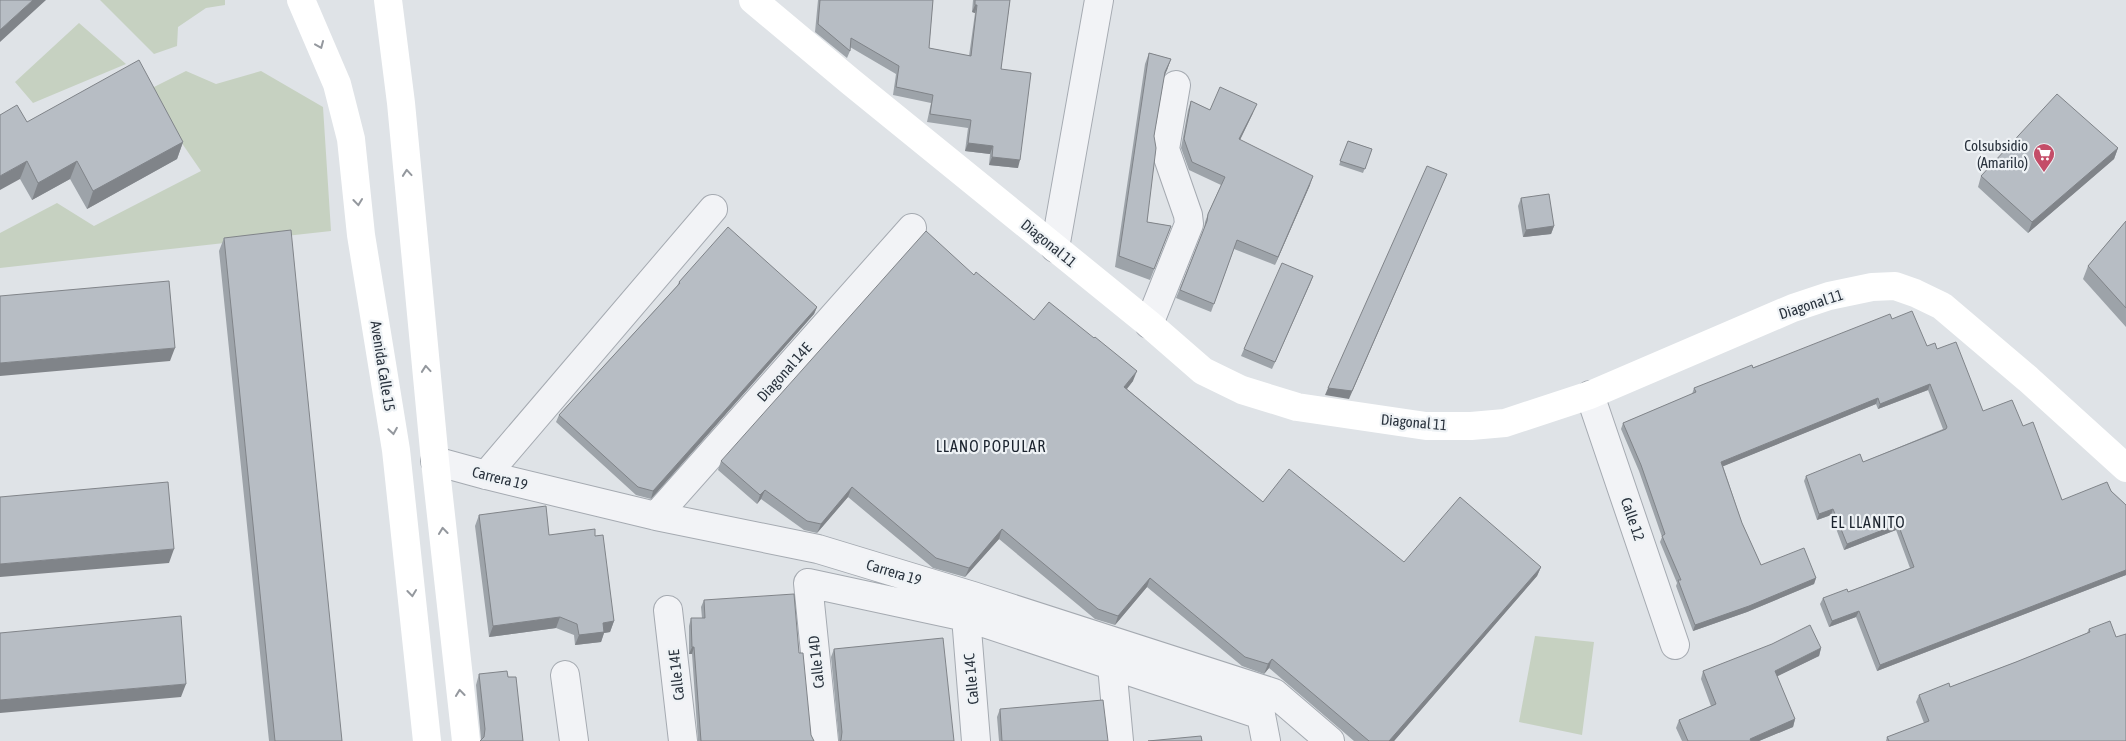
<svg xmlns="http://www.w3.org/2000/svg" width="2126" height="741" font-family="'Asap Condensed',sans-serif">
	<rect width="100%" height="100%" fill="#dfe3e7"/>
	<path fill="#c6d1c1" d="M100 0H225V5L206 8 178 27 177 46 154 54Z
		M79 23 126 64 33 103 15 82Z
		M186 71 216 84 261 71 323 107 331 231 0 268V233L57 203 94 226 201 171 146 91Z
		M1535 636 1594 642 1582 735 1519 722Z"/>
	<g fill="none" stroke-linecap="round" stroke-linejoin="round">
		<g stroke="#a5aab1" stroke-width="30">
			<path id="street" d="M1055 248 1099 0
				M1149 324 1189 224 1188 215 1165 149 1176 85
				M1590 395 1675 645
				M435 461 486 475 656 516 818 549 973 596 1274 693 1330 741
				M486 475 713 209
				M656 516 912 228
				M668 610 683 741
				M966 617 976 741
				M1112 666 1119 741
				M565 675 574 741
				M824 741 808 583 966 617 1261 715 1266 741"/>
		</g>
		<use href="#street" stroke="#f2f3f6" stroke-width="28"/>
		<path stroke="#fff" stroke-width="28" d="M301 0 337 84 351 139 361 235 396 450 427 741
			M388 0 401 103 435 461 466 741
			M753 0 851 82 1149 324 1203 371 1242 390 1297 407 1426 426H1471L1505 423 1590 395 1793 308 1829 296 1872 287 1895 286 1915 293 1942 306 2028 379 2126 468"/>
	</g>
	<path fill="#9da3a9" d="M818 0H933L929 48 969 56 975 13 972 12 973 0H1010L1001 69 1018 168 989 165 990 154 965 151 968 128 927 122 931 103 893 95 896 74 850 47V51L847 58 815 32Z
		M1149 53 1171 59 1167 70 1164 77 1154 136 1147 222 1171 226 1150 280 1115 267 1145 64Z
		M1191 101 1210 110 1253 113 1240 140 1310 185 1275 265 1234 249 1211 312 1176 298 1204 229 1205 222 1208 214 1221 185 1189 170 1181 148 1188 110Z
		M27 122 183 142 177 159 87 209 70 179 32 200 20 179Z
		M1348 141 1372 149 1363 173 1339 165Z
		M2118 148 2114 159 2028 233 1978 187 1981 176Z
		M1521 198 1554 226 1551 234 1523 237 1518 206Z
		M2126 221V327L2083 279 2088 266Z
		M224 238 342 741H269L219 251Z
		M974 275 1034 320 1133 381 1127 389 1263 502 1404 562 1541 567 1537 576 1394 741H1354L1269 668 1264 674 1242 666 1147 587 1115 625 1095 619 999 539 965 577 933 568 848 497 817 533 804 530 761 499 757 504 718 470 721 461Z
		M1313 276 1272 369 1241 356 1244 349Z
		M679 282 817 307 814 314 651 499 636 495 556 422 559 415 677 286Z
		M1892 319 1927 346 1937 349 1983 411 2023 426 2062 500 2111 491 2126 505V575L1877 671 1856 617 1829 627 1820 604 1823 598 1848 592 1910 568 1896 530 1844 550 1831 515 1817 520 1804 481 1806 476 1863 462 1943 429 1928 390 1878 409 1876 404 1723 466 1742 523 1761 565 1816 578 1814 584 1747 612 1693 631 1676 586 1677 583 1660 542 1662 537 1639 471 1621 429 1623 423 1692 394 1694 388Z
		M479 515 549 535 595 536 614 621 610 632 604 633 601 642 575 645 574 635 556 628 489 637 475 526Z
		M704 600 799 653 811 735 814 741H698L692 654H689V626L691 618H702L701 607Z
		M2089 629 2116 637 2126 741H1886L1887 737 1924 723 1916 702 1919 695 1950 687 2016 662 2087 633Z
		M1821 648 1819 656 1777 676 1795 719 1793 727 1759 741H1682L1676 728 1679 720 1711 706 1701 679 1703 671Z
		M834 649 954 741H839L831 657Z
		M479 674 508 677 523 741 481 739 476 685Z
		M1000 709 1108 741H999L997 717Z"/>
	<path fill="#808489" d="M33 0H46L0 42V30Z
		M975 5H977L975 13 972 12Z
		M1171 59 1167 70 1161 82 1165 72Z
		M1257 104 1253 113 1236 148 1239 139Z
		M183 142 177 159 87 209 93 191Z
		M968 143 993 146 990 154 965 151Z
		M2118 148 2114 159 2028 233 2032 222Z
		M992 157 1020 160 1018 168 989 165Z
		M27 161 20 179 0 190V176Z
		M77 161 70 179 32 200 38 183Z
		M1447 174 1349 399 1325 395 1328 388Z
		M1313 176 1310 185 1275 265 1278 257Z
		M1554 226 1551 234 1523 237 1526 230Z
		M1313 276 1310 284 1272 369 1275 362Z
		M817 307 814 314 651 499 653 491Z
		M175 348 170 361 0 376V363Z
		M1137 371 1133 381 1121 396 1124 387Z
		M1930 384 1928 390 1878 409 1880 404Z
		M1878 398 1876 404 1719 468 1721 462Z
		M852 487 848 497 817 533 821 524Z
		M765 490 761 499 757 504 760 495Z
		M1833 509 1831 515 1817 520 1819 514Z
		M1898 524 1896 530 1844 550 1847 544Z
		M1002 529 999 539 965 577 969 568Z
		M174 549 169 563 0 577V564Z
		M1541 567 1537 576 1394 741H1389Z
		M2126 570V575L1877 671 1880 665Z
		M1150 578 1147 587 1115 625 1118 616Z
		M1816 578 1814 584 1747 612 1693 631 1695 625Z
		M1859 611 1856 617 1829 627 1832 621Z
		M560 617 556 628 489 637 493 626Z
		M614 621 610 632 604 633 601 642 575 645 579 635 603 623Z
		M692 647H694L692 654H689Z
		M1821 648 1819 656 1772 679 1775 671Z
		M1272 659 1269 668 1264 674 1268 664Z
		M186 684 181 697 0 713V700Z
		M1795 719 1793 727 1759 741H1749L1750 739Z"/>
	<path fill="#b7bdc4" stroke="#808489" d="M0 0H33L0 30Z
		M820 0H933L929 48 971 56 977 5H975V0H1010L1001 69 1031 73 1020 160 992 157 993 146 968 143 971 120 930 114 933 95 896 87 899 66 851 38 850 51 818 24Z
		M1149 53 1171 59 1165 72 1154 136 1156 148 1147 222 1171 226 1154 269 1119 256Z
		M139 60 183 142 93 191 77 161 38 183 27 161 0 176V115L17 105 27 122Z
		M1220 87 1257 104 1239 139 1313 176 1278 257 1237 240 1214 304 1180 290 1207 221 1208 214 1225 177 1192 162 1184 139 1191 101 1210 110Z
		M2057 94 2118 148 2032 222 1981 176Z
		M1348 141 1372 149 1365 169 1340 161Z
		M1427 166 1447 174 1352 391 1328 388Z
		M1549 194 1554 226 1526 230 1521 198Z
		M2126 221V308L2088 266Z
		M728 227 817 307 653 491 638 487 559 415 680 283 679 282Z
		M291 230 342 741H275L224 238Z
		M926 231 974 275 976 272 1034 320 1049 302 1094 338 1095 337 1137 371 1124 387 1263 502 1289 469 1404 562 1460 497 1541 567 1389 741H1369L1272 659 1268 664 1245 657 1150 578 1118 616 1098 609 1002 529 969 568 936 558 852 487 821 524 807 521 765 490 760 495 721 461Z
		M1282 263 1313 276 1275 362 1244 349Z
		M169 281 175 348 0 363V296Z
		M1912 311 1927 346 1935 343 1937 349 1956 342 1983 411 2012 400 2023 426 2033 422 2062 500 2107 482 2111 491 2126 505V570L1880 665 1859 611 1832 621 1823 598 1847 589 1848 592 1914 567 1898 524 1847 544 1833 509 1819 514 1806 476 1860 454 1863 462 1946 429 1947 427 1930 384 1880 404 1878 398 1721 462 1742 523 1761 565 1804 548 1816 578 1749 606 1695 625 1678 580H1681L1662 536 1665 534 1641 465 1623 423 1696 392 1694 388 1727 375 1752 365 1753 368 1890 314 1892 319Z
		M168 482 174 549 0 564V497Z
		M546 506 549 535 595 529V536L603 535 614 621 603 623 604 632 579 635 577 624 560 617 493 626 479 515Z
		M794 594 799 653H803L811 735 814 741H701L694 647H692L691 618H705L704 600Z
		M181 616 186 684 0 700V633Z
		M2110 621 2116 637 2126 634V741H1889L1887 737 1929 721 1919 695 1949 683 1950 687 2016 662 2090 632 2089 629Z
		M1810 625 1821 648 1775 671 1795 719 1750 739 1751 741H1688L1679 720 1716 704 1703 671 1772 644Z
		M943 638 954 741H840L841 740 842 732 834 649Z
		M507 671 508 677H516L523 741H480L484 737 485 729 479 674Z
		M1103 700 1108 741H1002L1000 709Z
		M1201 736 1202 741H1148Z"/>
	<defs><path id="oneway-chevron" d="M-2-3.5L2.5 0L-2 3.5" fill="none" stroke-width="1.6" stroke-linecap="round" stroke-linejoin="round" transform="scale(1.25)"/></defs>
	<g stroke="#94989e">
		<use href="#oneway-chevron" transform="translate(320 45) rotate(67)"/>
		<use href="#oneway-chevron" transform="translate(407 173) rotate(-95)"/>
		<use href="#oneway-chevron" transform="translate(358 202) rotate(84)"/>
		<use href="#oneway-chevron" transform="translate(426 369) rotate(-95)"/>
		<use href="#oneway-chevron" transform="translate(393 431) rotate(81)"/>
		<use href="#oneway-chevron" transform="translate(443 531) rotate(-96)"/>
		<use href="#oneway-chevron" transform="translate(412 593) rotate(84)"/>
		<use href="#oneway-chevron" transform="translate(460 693) rotate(-96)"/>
	</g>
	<defs>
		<g id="supermarket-pin" transform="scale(1.125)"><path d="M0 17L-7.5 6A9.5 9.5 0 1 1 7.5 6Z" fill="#c44d68" stroke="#eef2f5"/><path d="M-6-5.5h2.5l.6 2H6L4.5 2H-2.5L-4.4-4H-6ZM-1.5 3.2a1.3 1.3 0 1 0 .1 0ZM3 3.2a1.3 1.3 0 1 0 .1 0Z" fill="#fff"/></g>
	</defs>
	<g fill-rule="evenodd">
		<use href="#supermarket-pin" x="2044" y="154"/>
	</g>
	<g text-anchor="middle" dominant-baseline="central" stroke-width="4.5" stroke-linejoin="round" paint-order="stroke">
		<g font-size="15" fill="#29323d" stroke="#eef2f5" text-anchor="end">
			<text x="2028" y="145">Colsubsidio<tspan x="2028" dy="17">(Amarilo)</tspan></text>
		</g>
		<g font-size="15" fill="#29323d" stroke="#eef2f5">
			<text transform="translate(1049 243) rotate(39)">Diagonal 11</text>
			<text transform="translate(1811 304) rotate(-18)">Diagonal 11</text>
			<text transform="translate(383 366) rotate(81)">Avenida Calle 15</text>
			<text transform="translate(784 372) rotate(-48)">Diagonal 14E</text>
			<text transform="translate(1414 422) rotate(5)">Diagonal 11</text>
			<text transform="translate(500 478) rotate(14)">Carrera 19</text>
			<text transform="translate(1633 519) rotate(71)">Calle 12</text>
			<text transform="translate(894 572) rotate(17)">Carrera 19</text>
			<text transform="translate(816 662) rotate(-96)">Calle 14D</text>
			<text transform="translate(676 675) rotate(-96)">Calle 14E</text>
			<text transform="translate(971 679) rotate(-95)">Calle 14C</text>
		</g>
		<g font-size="16" letter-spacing="1" fill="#1b232e" stroke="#eef2f5">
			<text x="991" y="446">LLANO POPULAR</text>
			<text x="1868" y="522">EL LLANITO</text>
		</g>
	</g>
</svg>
